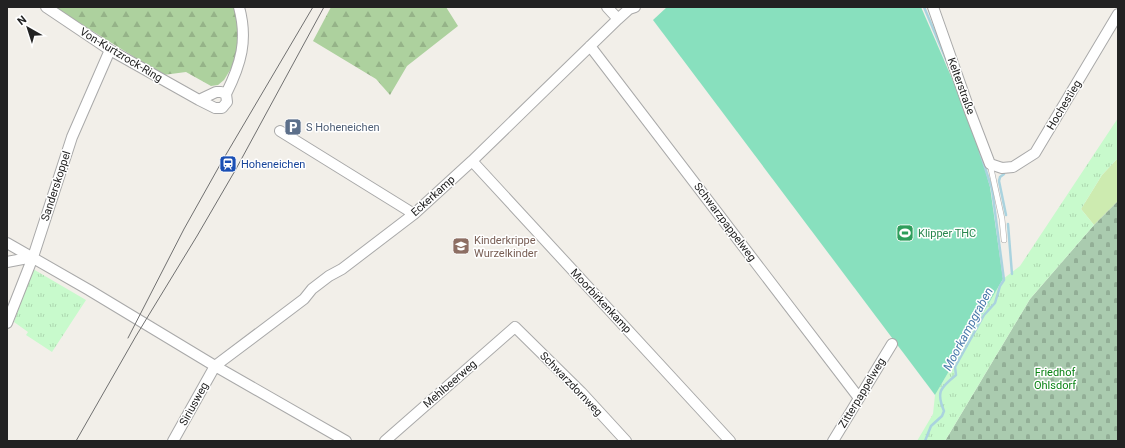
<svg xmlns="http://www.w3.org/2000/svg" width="1125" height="448" font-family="Roboto,sans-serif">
	<defs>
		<pattern id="forest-firs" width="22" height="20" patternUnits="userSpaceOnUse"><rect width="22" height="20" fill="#add19e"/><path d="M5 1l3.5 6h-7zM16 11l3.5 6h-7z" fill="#95b388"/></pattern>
		<pattern id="cemetery-stones" width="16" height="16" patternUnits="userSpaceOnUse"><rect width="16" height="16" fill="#aacbaf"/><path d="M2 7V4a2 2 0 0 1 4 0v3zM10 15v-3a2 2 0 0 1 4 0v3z" fill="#92ae96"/></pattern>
		<pattern id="park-tufts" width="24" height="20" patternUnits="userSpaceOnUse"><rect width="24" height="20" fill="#c8facc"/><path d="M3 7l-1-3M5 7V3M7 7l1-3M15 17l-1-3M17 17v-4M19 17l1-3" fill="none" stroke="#acd6af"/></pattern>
	</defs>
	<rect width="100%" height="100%" fill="#f2efe9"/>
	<path fill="#cdebb0" d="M1118 158V201L1094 225 1081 209 1102 175Z"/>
	<path fill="url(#forest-firs)" d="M54 7H235L237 16 238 47 232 67 224 80 218 85 211 86 186 72 163 75Z
		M331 7H446L458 26 407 66 390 95 376 79 313 41Z"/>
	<path fill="url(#cemetery-stones)" d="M1118 201V441H945L1030 299 1094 225Z"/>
	<path fill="url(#park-tufts)" d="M1118 118V158L1102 175 1081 209 1094 225 1030 299 945 441H917L933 414 935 395 1003 279 1020 266Z
		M33 269 86 300 52 352 26 335 28 332 14 322Z"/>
	<path fill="#88e0be" d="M667 7H921L973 127 990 187 1003 279 935 395 653 20Z"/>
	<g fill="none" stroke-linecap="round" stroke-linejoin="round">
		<path stroke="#aad3df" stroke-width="2.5" d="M924 7 948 64
			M1004 174 1000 177 999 181 1006 215
			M1008 224 1012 274
			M925 441 931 426 942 416 944 411C936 392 940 388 956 375L955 367 984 315 995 303 1000 286 1004 280 992 189 980 152"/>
		<g stroke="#a9a9a9" stroke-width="6">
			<path id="service" d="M990 164 1002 219 1004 240"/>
		</g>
		<g stroke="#a9a9a9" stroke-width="12">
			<path id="minor" d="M46 7 110 50 199 100
				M607 7 618 19
				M933 7 969 109 990 164 1002 168 1013 167 1035 153 1118 14
				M590 46 859 398
				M216 92H221L226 94 227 102 222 108H215L199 100Z
				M226 94C241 64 248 40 239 7
				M280 131 414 214
				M472 161 730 441
				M7 243 89 290 215 366 346 441
				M7 262 33 257
				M7 323 33 257 72 137 110 50
				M173 441 215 366 304 299 312 289 329 276 342 269 414 214 472 161 618 19 629 9 635 7
				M385 441 515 327 581 392 626 441
				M833 441 892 344"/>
		</g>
		<use href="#service" stroke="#fff" stroke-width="5"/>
		<use href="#minor" stroke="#fff" stroke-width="10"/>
		<path stroke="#707070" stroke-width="1" d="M128 338 184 229 221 163 313 7
			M76 441 136 336 197 236 236 169 324 7"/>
	</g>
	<defs>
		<g id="parking-square" transform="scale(0.9)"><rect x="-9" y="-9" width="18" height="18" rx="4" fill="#5c6f8a" stroke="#fff"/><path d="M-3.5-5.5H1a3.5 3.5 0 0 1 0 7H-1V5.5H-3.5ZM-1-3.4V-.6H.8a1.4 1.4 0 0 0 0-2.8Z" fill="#fff"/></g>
		<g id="station-square" transform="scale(0.9)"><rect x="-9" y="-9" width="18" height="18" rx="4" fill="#1a4fb4" stroke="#fff"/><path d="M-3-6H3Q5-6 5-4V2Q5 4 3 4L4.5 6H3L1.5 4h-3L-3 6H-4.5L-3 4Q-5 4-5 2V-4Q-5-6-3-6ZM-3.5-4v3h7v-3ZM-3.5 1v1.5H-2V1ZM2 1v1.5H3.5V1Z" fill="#fff"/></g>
		<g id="stadium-square" transform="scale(0.9)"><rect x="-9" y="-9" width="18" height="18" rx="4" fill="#2e9e5b" stroke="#fff"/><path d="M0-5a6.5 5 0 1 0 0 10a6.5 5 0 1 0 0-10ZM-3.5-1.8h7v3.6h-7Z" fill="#fff"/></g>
		<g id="school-square" transform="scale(0.9)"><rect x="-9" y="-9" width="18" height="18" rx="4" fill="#8d6e63" stroke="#fff"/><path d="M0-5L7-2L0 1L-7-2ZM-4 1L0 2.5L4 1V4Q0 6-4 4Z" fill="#fff"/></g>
	</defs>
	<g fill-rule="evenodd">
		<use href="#parking-square" x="293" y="127"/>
		<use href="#station-square" x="228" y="164"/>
		<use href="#stadium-square" x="905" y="233"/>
		<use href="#school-square" x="461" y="246"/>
	</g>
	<g text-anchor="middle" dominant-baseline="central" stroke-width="3" stroke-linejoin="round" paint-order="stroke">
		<g font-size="11" fill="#222" stroke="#fff">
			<text transform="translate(121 55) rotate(31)">Von-Kurtzrock-Ring</text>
			<text transform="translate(961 86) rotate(70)">Kelterstraße</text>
			<text transform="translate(1064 105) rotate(-59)">Hochestieg</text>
			<text transform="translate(56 186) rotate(-72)">Sanderskoppel</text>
			<text transform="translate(433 196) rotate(-42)">Eckerkamp</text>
			<text transform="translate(725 222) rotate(53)">Schwarzpappelweg</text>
			<text transform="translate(601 301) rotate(47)">Moorbirkenkamp</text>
			<text transform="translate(450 384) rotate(-41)">Mehlbeerweg</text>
			<text transform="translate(571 384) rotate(46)">Schwarzdornweg</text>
			<text transform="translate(862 393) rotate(-59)">Zitterpappelweg</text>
			<text transform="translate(194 404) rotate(-61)">Siriusweg</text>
		</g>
		<g font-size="11" fill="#4e5e75" stroke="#fff" text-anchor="start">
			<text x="306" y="127">S Hoheneichen</text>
		</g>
		<g font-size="11" fill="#164399" stroke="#fff" text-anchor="start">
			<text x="241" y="164">Hoheneichen</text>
		</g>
		<g font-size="11" fill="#27864d" stroke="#fff" text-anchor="start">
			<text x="918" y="233">Klipper THC</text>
		</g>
		<g font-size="11" fill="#785e54" stroke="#fff" text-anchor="start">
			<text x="474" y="240">Kinderkrippe<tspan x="474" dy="13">Wurzelkinder</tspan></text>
		</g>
		<g font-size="11" fill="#0c8416" stroke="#fff">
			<text x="1055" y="372">Friedhof<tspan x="1055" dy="13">Ohlsdorf</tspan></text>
		</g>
		<g font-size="12" font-style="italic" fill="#4a7aab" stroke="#fff">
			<text transform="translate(968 329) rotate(-62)">Moorkampgraben</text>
		</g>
	</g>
	<rect width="1125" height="448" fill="none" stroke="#222222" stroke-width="16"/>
	<g transform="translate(28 28) rotate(321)" stroke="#ffffff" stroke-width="3" paint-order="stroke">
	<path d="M0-3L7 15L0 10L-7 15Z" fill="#222222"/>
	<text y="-6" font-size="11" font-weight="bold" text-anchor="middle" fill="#222222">N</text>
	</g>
</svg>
